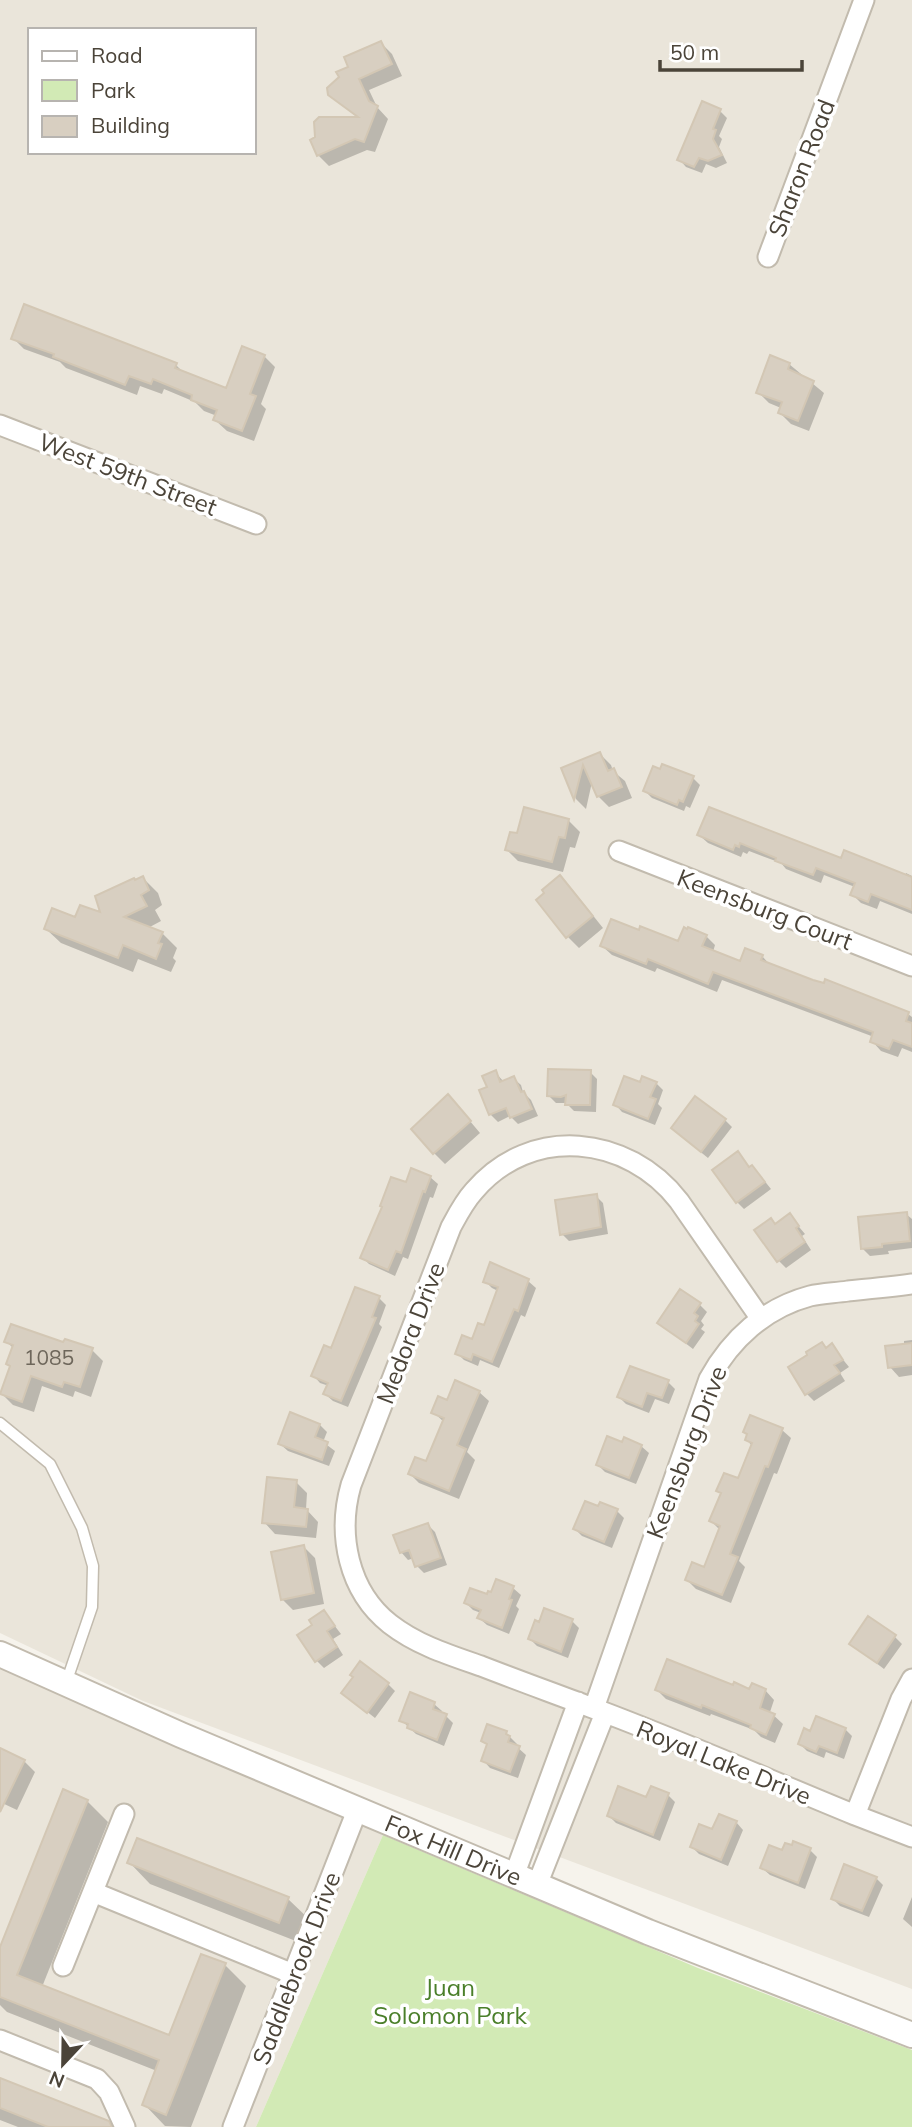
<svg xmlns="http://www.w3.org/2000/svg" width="912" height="2127" font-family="Mulish,sans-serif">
	<rect width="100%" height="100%" fill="#f6f3ec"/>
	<path fill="#eae5da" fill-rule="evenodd" d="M0 0H912V1989L143 1701 0 1633ZM30 30H254V152H30Z
		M0 1656 383 1835 256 2127H0Z"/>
	<path fill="#d2eab5" d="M383 1835 698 1968 912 2050V2127H256Z"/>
	<path fill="#0003" d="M381 43 392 54 402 76 369 90 377 107 388 119 375 152 367 150 329 166 318 155 359 119 330 94 350 68Z
		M720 111 727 118 719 136 722 139 719 147 727 163 716 168 706 164 702 173 686 167 679 159Z
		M13 338 176 365 185 374 227 390 264 356 275 367 261 404 266 409 254 441 227 431 215 420 217 416 204 411 195 402 164 389 162 394 140 386 137 395 66 368 60 362 24 349Z
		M789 364 824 393 809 431 791 424 780 413 781 408 769 403 758 392Z
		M600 754 611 765 613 771 625 781 632 798 609 807 598 796 592 782 586 809 576 799 564 769Z
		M693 778 700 785 690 808 686 806 684 811 652 798 645 791Z
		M569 821 580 832 575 848 570 847 563 872 518 861 507 850 519 836Z
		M699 835 842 860 905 876 906 873 912 876V914L880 901 877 909 861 903 852 894 855 887 824 875 821 883 786 869 781 863 749 851 747 854 743 852 741 857 708 843Z
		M143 878 158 893 162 905 155 910 161 921 148 928 162 933 177 948 173 958 176 961 171 972 138 959 133 972 61 943 46 929 76 919 102 915 136 882Z
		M571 888 603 928 579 948 568 937Z
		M640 932 679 943 706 936 715 945 713 952 741 964 762 956 772 967 908 1014 912 1017V1052L902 1048 898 1057 881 1051 872 1041 874 1037 722 980 717 992 657 968 655 972 612 955 602 946Z
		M495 1072 504 1082 513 1078 521 1085 523 1092 531 1100 538 1116 518 1124 510 1116 498 1122 490 1114Z
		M590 1072 597 1079 596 1112 574 1111 566 1103H556L549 1096Z
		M656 1083 663 1090 658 1104 662 1108 655 1125 622 1112 615 1104 641 1084Z
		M459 1108 480 1133 445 1164 434 1153Z
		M725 1120 732 1127 708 1158 687 1141Z
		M738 1154 750 1168 752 1167 759 1174 771 1189 744 1209 737 1202Z
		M430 1177 438 1184 433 1198 430 1197 408 1259 403 1257 395 1276 369 1264 362 1257 384 1207 407 1184Z
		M596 1196 603 1203 608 1234 569 1241 562 1234Z
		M906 1214 912 1219V1248L888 1251 889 1254 870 1256 863 1249Z
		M789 1215 805 1234 802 1236 811 1250 786 1268 779 1261 775 1225Z
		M485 1281H528L536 1288 525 1317 521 1315 499 1368 480 1360 478 1366 464 1360 457 1353 473 1341 485 1327 498 1291 492 1288Z
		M379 1298 386 1305 379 1324 382 1327 348 1407 333 1401 325 1394 329 1386 320 1383 313 1375 332 1351Z
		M700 1305 707 1312 701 1321 704 1325 701 1329 705 1332 693 1349 659 1323Z
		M912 1340V1375L899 1377 890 1367 904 1346V1341Z
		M6 1341 65 1344 92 1350 103 1361 91 1397 75 1391 73 1397 42 1386 34 1412 13 1405 2 1394 11 1367 14 1349Z
		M832 1346 849 1367 840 1373 845 1381 814 1401 807 1394 827 1349Z
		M668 1382 675 1389 669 1404 655 1399 649 1413 626 1404 619 1397Z
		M479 1392 489 1401 467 1452 475 1460 459 1499 419 1483 410 1474 427 1464 444 1422 433 1412 447 1402Z
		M320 1425 327 1432 323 1442 335 1451 329 1466 288 1451 280 1444Z
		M782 1430 791 1438 777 1474 774 1473 739 1561 745 1567 731 1603 696 1589 687 1580 705 1569 720 1530 711 1521 722 1494 718 1491 739 1481 752 1446 747 1440Z
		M641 1446 649 1453 636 1484 605 1472 598 1465Z
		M296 1482 307 1493 306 1509 318 1522 316 1538 275 1534 264 1522Z
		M617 1511 624 1518 612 1548 582 1536 575 1529Z
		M428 1525 435 1532 447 1565 424 1573 417 1566 414 1558 408 1560 401 1552Z
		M304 1547 315 1558 324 1604 293 1610 282 1599Z
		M513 1588 521 1595 516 1606 519 1609 509 1634 487 1625 479 1618 481 1613 473 1610 466 1603Z
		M324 1612 341 1634 333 1639 343 1655 324 1668 317 1661 315 1626Z
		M572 1621 579 1628 568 1658 537 1646 530 1639Z
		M895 1637 902 1644 884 1669 851 1644Z
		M355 1677 388 1684 395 1691 375 1718 343 1693Z
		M734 1687 750 1691 765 1690 774 1700 770 1712 783 1724 775 1743 761 1737 754 1730 711 1714 710 1716 666 1699 657 1690Z
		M434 1704 442 1711 440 1714 446 1716 453 1723 444 1746 416 1734 401 1720Z
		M845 1729 852 1736 844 1759 826 1752 824 1758 807 1751 800 1744Z
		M506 1733 517 1744 516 1746 526 1755 518 1778 490 1768 483 1760 488 1746 483 1741Z
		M0 1750 24 1761 35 1772 17 1810 0 1802Z
		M668 1795 675 1802 660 1841 616 1823 609 1816 647 1800Z
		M87 1801 108 1822 42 1987 170 2037 225 1965 246 1986 191 2127 165 2126 144 2104 157 2071 7 2012 0 2005V1953Z
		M736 1822 743 1830 728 1866 699 1854 692 1847 713 1832Z
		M810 1850 817 1857 805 1889 770 1875 762 1868 783 1852Z
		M129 1862 288 1899 310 1920 301 1943 150 1884Z
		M876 1878 883 1885 869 1917 840 1906 833 1899Z
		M912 1897V1927L903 1919Z
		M0 2080 107 2127H18L0 2120Z"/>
	<path fill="#d8cfc1" stroke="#d3c7b4" stroke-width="2" d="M381 41 392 64 359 79 369 101 378 106 364 142 355 139 317 156 310 140 315 137 314 122 319 117H358L328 95 327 88 339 77 336 72 348 67 344 57Z
		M702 101 721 109 713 129 716 130 713 139 722 155 708 161 699 158 694 167 677 160Z
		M24 304 177 363 175 368 226 388 242 346 265 355 250 394 256 396 242 431 213 420 217 410 191 400 192 395 153 379 151 384 129 376 125 385 53 357 54 354 11 339Z
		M770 355 790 363 788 369 814 381 798 421 778 413 782 402 756 393Z
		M600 752 608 771 614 768 622 787 597 797 583 765 574 800 561 768Z
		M662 764 694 776 683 802 679 800 677 805 643 791 653 766 660 769Z
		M524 807 569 819 565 838 559 837 552 862 505 850 510 832 517 833Z
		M709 807 841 858 844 850 912 877V910L871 894 868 902 850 895 855 883 816 868 813 875 775 861 776 858 740 843 739 847 735 845 733 850 697 835Z
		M560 875 593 916 566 938 536 900 544 893 542 890Z
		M143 876 149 890 141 895 147 906 124 917 163 932 158 943 162 944 156 959 123 945 118 958 44 929 52 908 75 917 80 905 100 912 95 896 134 878 135 880Z
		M611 919 639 930 640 926 678 941 684 927 687 929 688 927 707 935 702 946 740 961 745 948 763 955 761 960 813 980 824 983 825 979 909 1012 906 1021 912 1023V1047L893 1040 889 1049 870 1042 873 1032 713 972 708 984 648 959 646 964 600 946Z
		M548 1069 591 1070 590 1105H565L566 1095 561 1097 547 1096Z
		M496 1070 500 1082 514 1076 521 1092 524 1091 532 1109 510 1118 506 1108 489 1115 479 1090 487 1087 482 1076Z
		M624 1076 640 1082 642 1076 657 1082 650 1097 656 1099 648 1119 613 1105Z
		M448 1094 471 1121 433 1154 411 1129Z
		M695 1096 726 1119 701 1152 671 1128Z
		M738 1151 749 1167 752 1165 765 1182 736 1203 712 1170Z
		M411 1168 431 1176 425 1192 423 1191 401 1253 396 1251 388 1270 360 1258 382 1207 380 1206 391 1177 406 1182Z
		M597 1194 601 1227 560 1235 555 1200Z
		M907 1212 910 1241 882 1244V1247L861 1249 858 1217Z
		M790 1213 799 1226 796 1228 805 1242 777 1262 754 1230 771 1218 775 1224Z
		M490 1262 529 1279 518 1311 514 1309 492 1362 473 1354 471 1360 455 1354 462 1335 472 1339 478 1323 484 1325 498 1287 483 1282Z
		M355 1287 380 1296 372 1317 376 1318 341 1401 323 1394 328 1383 311 1376 324 1345 331 1348Z
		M680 1289 701 1303 694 1313 698 1316 695 1321 699 1324 686 1343 657 1323Z
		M11 1324 63 1342 65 1339 93 1348 80 1387 64 1382 62 1387 31 1376 22 1402 0 1394 10 1366 6 1364 13 1345 4 1342Z
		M822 1342 826 1348 832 1343 843 1360 834 1365 840 1373 805 1395 788 1367 807 1355 806 1352Z
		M912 1343V1365L888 1368 885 1346Z
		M630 1366 669 1380 662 1398 647 1393 642 1407 617 1397Z
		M455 1380 480 1391 457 1445 466 1449 449 1491 408 1474 415 1457 426 1461 444 1418 431 1413 438 1396 447 1400Z
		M290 1412 320 1424 315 1437 328 1442 322 1460 278 1444Z
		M750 1415 783 1428 768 1467 765 1466 730 1554 738 1557 722 1595 685 1580 692 1562 704 1567 720 1526 709 1521 721 1493 716 1491 724 1473 738 1478 752 1443 745 1440 747 1434 743 1432Z
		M607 1436 622 1442 624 1437 642 1445 629 1478 596 1465Z
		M267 1477 297 1480 294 1507 308 1509 306 1527 262 1523Z
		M585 1501 598 1506 600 1502 618 1509 604 1542 573 1529Z
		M428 1523 441 1558 415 1567 409 1550 400 1553 393 1535Z
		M304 1545 314 1593 281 1600 271 1552Z
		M496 1579 514 1586 509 1599 512 1600 502 1628 477 1618 481 1610 464 1603 470 1588 487 1594 488 1591 491 1592Z
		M544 1608 573 1619 561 1652 528 1639 535 1620 539 1622Z
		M324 1610 335 1626 327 1631 337 1647 315 1662 297 1635 312 1625 309 1620Z
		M868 1616 896 1635 877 1663 849 1644Z
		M667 1659 733 1685 734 1682 749 1689 752 1683 766 1689 760 1708 775 1714 766 1735 750 1728 751 1725 702 1705 701 1708 655 1690Z
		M360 1661 389 1683 367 1713 341 1693 353 1677 350 1675Z
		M410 1692 435 1702 433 1709 447 1714 437 1740 407 1728 408 1724 399 1721Z
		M816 1716 846 1728 837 1753 819 1746 816 1752 798 1744 804 1728 810 1731Z
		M487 1724 507 1731 506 1734 510 1736 508 1742 520 1746 510 1772 481 1761 487 1744 481 1741Z
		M0 1748 25 1760 0 1812Z
		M618 1786 646 1797 651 1786 669 1793 653 1835 607 1816Z
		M63 1789 88 1800 17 1975 169 2035 201 1954 226 1963 166 2115 142 2105 159 2060 0 1997V1947Z
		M719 1814 737 1821 721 1860 690 1847 699 1824 712 1829Z
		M137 1838 289 1897 279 1923 127 1863Z
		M793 1841 811 1848 798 1883 760 1868 769 1845 782 1850 785 1843 792 1845Z
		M844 1864 877 1877 862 1911 831 1899Z
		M0 2078 109 2121 112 2127H48L0 2108Z"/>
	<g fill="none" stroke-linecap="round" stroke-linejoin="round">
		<g stroke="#c2bbae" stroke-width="13">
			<path id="service" d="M0 1423 50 1464 82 1528 93 1566 92 1607 66 1683"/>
		</g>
		<g stroke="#c2bbae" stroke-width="23">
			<path id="minor" d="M768 257 864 0
				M0 425 256 524
				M619 851 912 966
				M761 1319 679 1201C628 1135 531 1124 474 1191 464 1202 458 1214 451 1227L351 1485C337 1534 348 1591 390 1624 417 1645 449 1655 481 1666 517 1680 553 1693 590 1707 679 1740 767 1779 855 1815
				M912 1679 901 1699 855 1815 912 1837
				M594 1708 709 1379C731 1339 765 1308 810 1296 822 1293 835 1293 848 1291 869 1289 891 1287 912 1284
				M514 1876 578 1702
				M537 1885 605 1713
				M93 1892 293 1974
				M63 1966 124 1814
				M0 2040 97 2079 109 2092 125 2127
				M233 2127 358 1808"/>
		</g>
		<g stroke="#c2bbae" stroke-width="28">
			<g id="tertiary">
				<path id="s1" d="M0 1654 181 1735 537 1885 648 1932 912 2035"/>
			</g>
		</g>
		<use href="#service" stroke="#fff" stroke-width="10"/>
		<use href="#minor" stroke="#fff" stroke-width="19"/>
		<use href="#tertiary" stroke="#fff" stroke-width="24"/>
	</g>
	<g text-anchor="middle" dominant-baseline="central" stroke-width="7" stroke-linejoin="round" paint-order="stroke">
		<g font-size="21" fill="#6e675b">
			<text x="49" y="1357">1085</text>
		</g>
		<g font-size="24" fill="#4b4439" stroke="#fff">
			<text transform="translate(801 168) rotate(-69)">Sharon Road</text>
			<text transform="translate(128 474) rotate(21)">West 59th Street</text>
			<text transform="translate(765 909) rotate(21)">Keensburg Court</text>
			<text transform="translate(410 1333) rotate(-69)">Medora Drive</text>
			<text transform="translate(686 1452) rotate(-69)">Keensburg Drive</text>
			<text transform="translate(724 1762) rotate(22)">Royal Lake Drive</text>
			<text stroke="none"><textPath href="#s1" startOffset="494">Fox Hill Drive</textPath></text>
			<text transform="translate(296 1968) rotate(-69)">Saddlebrook Drive</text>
		</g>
		<g font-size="24" fill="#4a7f2a" stroke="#fff">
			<text x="450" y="1987">Juan<tspan x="450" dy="28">Solomon Park</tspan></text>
		</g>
	</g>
	<rect x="28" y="28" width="228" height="126" fill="#ffffff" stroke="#b7b4b0" stroke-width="2"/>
	<rect x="42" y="51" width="35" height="10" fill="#ffffff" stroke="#b7b4b0" stroke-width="2"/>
	<text x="91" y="63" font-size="21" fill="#4b4439">Road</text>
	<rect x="42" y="80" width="35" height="21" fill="#d2eab5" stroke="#b7b4b0" stroke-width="2"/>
	<text x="91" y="98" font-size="21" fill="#4b4439">Park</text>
	<rect x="42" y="116" width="35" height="21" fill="#d8cfc1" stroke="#b7b4b0" stroke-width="2"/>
	<text x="91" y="133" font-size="21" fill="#4b4439">Building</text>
	<g transform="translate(63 2064) rotate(202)" stroke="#ffffff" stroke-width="5" paint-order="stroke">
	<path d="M0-5L12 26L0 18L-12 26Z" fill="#4b4439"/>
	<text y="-10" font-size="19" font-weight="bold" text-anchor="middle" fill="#4b4439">N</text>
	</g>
	<path d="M660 60v10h142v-10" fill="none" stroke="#4b4439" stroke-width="3.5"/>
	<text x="670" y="60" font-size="21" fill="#4b4439" stroke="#ffffff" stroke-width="5" paint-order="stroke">50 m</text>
</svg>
